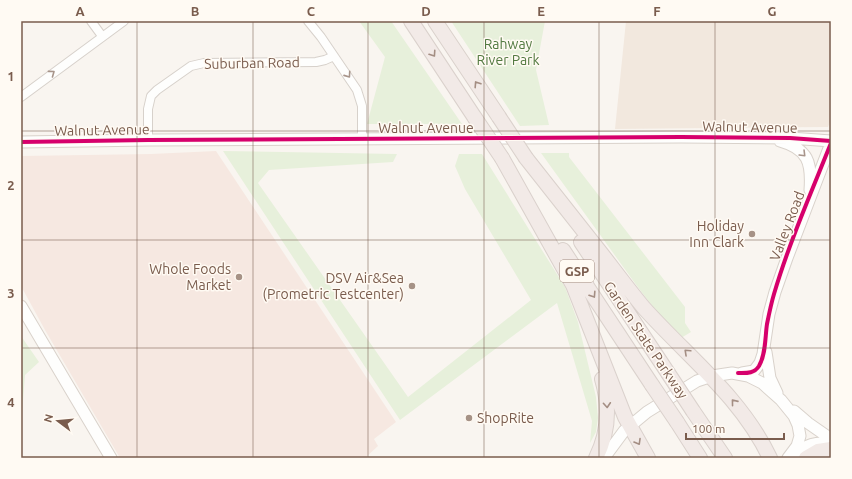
<svg xmlns="http://www.w3.org/2000/svg" width="852" height="479" font-family="Ubuntu,sans-serif">
	<rect width="100%" height="100%" fill="#f9f5f0"/>
	<path fill="#f2e8de" d="M626 21H831V120L828 127 615 129Z"/>
	<path fill="#f6e8e1" d="M216 151 396 422 374 439 378 446 365 458H120L45 330 21 286V156L151 154Z"/>
	<path fill="#e7f0db" d="M359 21H391L462 124H367L385 57Z
		M451 21H545L536 70 549 125 520 126Z
		M223 151 397 154 393 162 269 170 258 183 408 397 531 300 465 189 455 166 459 154H482L565 287 578 322 596 397 598 418 596 432 590 443 592 421 557 303 400 420Z
		M541 153H569V157L685 307V323L691 332 681 338 656 311 637 286Z
		M21 336 39 362 25 375 21 426Z"/>
	<g fill="none" stroke-linecap="round" stroke-linejoin="round">
		<g stroke="#d7d1cb" stroke-width="10">
			<path id="street" d="M91 21 102 36
				M308 21 321 37 357 90 362 106V139
				M21 97 124 21
				M148 140V109L151 96 157 90 191 66 204 63 316 62 325 60 334 56"/>
		</g>
		<g stroke="#d9d2cb" stroke-width="13">
			<path id="secondary" d="M780 141C808 149 812 162 810 190
				M21 142 148 140 681 137 790 138 831 141
				M21 306 111 458
				M766 352 770 378 777 393
				M742 373 754 371 760 363 763 354 769 314 775 292 787 258 831 143
				M794 411 808 423 831 439
				M794 454C806 445 816 441 831 444
				M604 458 624 431 647 412 697 381 712 376 732 373 748 376 762 383 781 400 794 416 798 425 800 436 797 446 788 458"/>
		</g>
		<g stroke="#dad1cc" stroke-width="16">
			<path id="highway" d="M411 21 475 118
				M435 21 499 117
				M502 158 573 285 625 417 648 458
				M526 158C551 190 576 221 601 253 615 271 629 290 644 308 688 357 741 397 770 458
				M581 242 668 373
				M563 250 652 385
				M693 411 725 458
				M677 422 700 458
				M596 458C609 432 610 406 602 379
				M806 458 818 451 831 449"/>
		</g>
		<use href="#street" stroke="#fefefd" stroke-width="8"/>
		<use href="#secondary" stroke="#fefefd" stroke-width="11"/>
		<use href="#highway" stroke="#f2eae7" stroke-width="14"/>
		<g stroke="#dad1cc" stroke-width="16" stroke-linecap="butt">
			<path id="highway-bridge" d="M499 117 526 158
				M475 118 502 158
				M668 373 693 411
				M652 385 677 422"/>
		</g>
		<use href="#highway-bridge" stroke="#f2eae7" stroke-width="14"/>
		<g stroke="#fffaf3" stroke-width="6">
			<path id="cycleway" d="M21 142 148 140 681 137 790 138 831 141
				M738 373C746 373 754 374 759 366 766 354 765 337 767 324 769 314 771 304 774 294 789 243 811 193 831 143"/>
		</g>
		<use href="#cycleway" stroke="#d6006c" stroke-width="4"/>
	</g>
	<defs><path id="oneway-chevron" d="M-2-3.5L2.5 0L-2 3.5" fill="none" stroke-width="1.6" stroke-linecap="round" stroke-linejoin="round"/></defs>
	<g stroke="#a48e83">
		<use href="#oneway-chevron" transform="translate(433 54) rotate(56)"/>
		<use href="#oneway-chevron" transform="translate(477 84) rotate(-123)"/>
		<use href="#oneway-chevron" transform="translate(593 295) rotate(57)"/>
		<use href="#oneway-chevron" transform="translate(687 352) rotate(-137)"/>
		<use href="#oneway-chevron" transform="translate(734 402) rotate(-129)"/>
		<use href="#oneway-chevron" transform="translate(607 405) rotate(86)"/>
		<use href="#oneway-chevron" transform="translate(638 442) rotate(60)"/>
	</g>
	<g stroke="#a8958b">
		<use href="#oneway-chevron" transform="translate(52 73) rotate(-36)"/>
		<use href="#oneway-chevron" transform="translate(348 75) rotate(55)"/>
		<use href="#oneway-chevron" transform="translate(803 154) rotate(45)"/>
	</g>
	<path fill="none" stroke="#7a5c4d" stroke-width="1" stroke-opacity="0.55" d="M137 21V458M253 21V458M368 21V458M484 21V458M599 21V458M715 21V458M21 131H831M21 240H831M21 348H831"/>
	<g fill="#a69286" stroke="#fffaf3" stroke-width="1.5">
		<circle cx="752" cy="234" r="4"/>
		<circle cx="239" cy="277" r="4"/>
		<circle cx="412" cy="286" r="4"/>
		<circle cx="469" cy="418" r="4"/>
	</g>
	<g text-anchor="middle" dominant-baseline="central" stroke-width="3" stroke-linejoin="round" paint-order="stroke">
		<rect fill="#fffaf3" stroke="#a28b7f" stroke-width="1" x="560" y="260" width="34" height="22" rx="3"/>
		<g font-size="13" font-weight="bold" fill="#7a5c4d">
			<text x="577" y="271">GSP</text>
		</g>
		<g font-size="14" fill="#537a41" stroke="#fffaf3">
			<text x="508" y="44">Rahway<tspan x="508" dy="16">River Park</tspan></text>
		</g>
		<g font-size="14" fill="#7a5c4d" stroke="#fffaf3">
			<text transform="translate(252 63) rotate(-1)">Suburban Road</text>
			<text transform="translate(750 127) rotate(1)">Walnut Avenue</text>
			<text x="426" y="128">Walnut Avenue</text>
			<text transform="translate(102 130) rotate(-1)">Walnut Avenue</text>
			<text transform="translate(787 226) rotate(-69)">Valley Road</text>
			<text transform="translate(646 340) rotate(56)">Garden State Parkway</text>
		</g>
		<g font-size="14" fill="#7a5c4d" stroke="#fffaf3" text-anchor="end">
			<text x="744" y="226">Holiday<tspan x="744" dy="16">Inn Clark</tspan></text>
			<text x="231" y="269">Whole Foods<tspan x="231" dy="16">Market</tspan></text>
			<text x="404" y="278">DSV Air&amp;Sea<tspan x="404" dy="16">(Prometric Testcenter)</tspan></text>
			<text x="477" y="418" text-anchor="start">ShopRite</text>
		</g>
	</g>
	<rect width="852" height="479" fill="none" stroke="#fffaf3" stroke-width="44"/>
	<g transform="translate(58 421) rotate(286)" stroke="#fffaf3" stroke-width="3" paint-order="stroke">
	<path d="M0-3L7 15L0 10L-7 15Z" fill="#7a5c4d"/>
	<text y="-6" font-size="11" font-weight="bold" text-anchor="middle" fill="#7a5c4d">N</text>
	</g>
	<path d="M686 433v6h98v-6" fill="none" stroke="#7a5c4d" stroke-width="2"/>
	<text x="692" y="433" font-size="12" fill="#7a5c4d" stroke="#fffaf3" stroke-width="3" paint-order="stroke">100 m</text>
	<rect x="22" y="22" width="808" height="435" fill="none" stroke="#7a5c4d" stroke-width="1.5"/>
	<g font-size="13" text-anchor="middle" font-weight="bold" fill="#7a5c4d">
		<text x="80" y="16">A</text>
		<text x="195" y="16">B</text>
		<text x="311" y="16">C</text>
		<text x="426" y="16">D</text>
		<text x="541" y="16">E</text>
		<text x="657" y="16">F</text>
		<text x="772" y="16">G</text>
		<text x="11" y="81">1</text>
		<text x="11" y="190">2</text>
		<text x="11" y="298">3</text>
		<text x="11" y="407">4</text>
	</g>
</svg>
